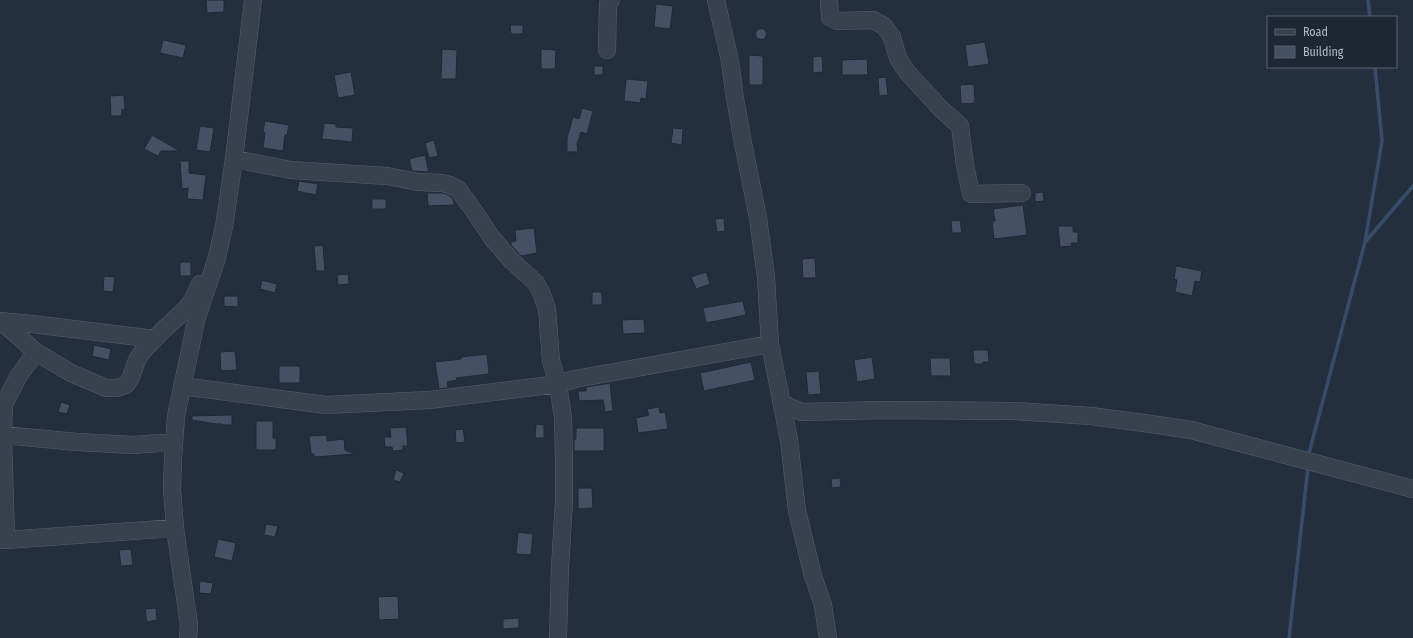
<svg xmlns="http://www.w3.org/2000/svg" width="1413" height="638" font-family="'Fira Sans Condensed',sans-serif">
	<rect width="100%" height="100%" fill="#242f3e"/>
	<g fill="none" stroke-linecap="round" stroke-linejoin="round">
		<path stroke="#394c67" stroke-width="3.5" d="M1368 0 1370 17
			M1366 241 1413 186
			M1309 453 1365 242 1382 141 1375 67
			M1289 638 1308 467"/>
	</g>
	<path fill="#455162" stroke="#1f2835" d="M206 0H224V12L207 13Z
		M656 4 673 6 670 29 654 27Z
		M510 25H523V34H511Z
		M755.5 34a5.5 5.5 0 1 1 11 0a5.5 5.5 0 1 1-11 0Z
		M163 40 186 45 183 58 160 53Z
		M985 42 989 64 968 67 965 45Z
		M442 49 457 50 456 79H441Z
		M541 49 556 50 555 69H541Z
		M749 55 763 56V85H749Z
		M822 56 823 72 813 73V57Z
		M867 59 868 75H842V60Z
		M594 66H603V75H594Z
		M351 72 355 95 338 98 334 75Z
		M886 77 888 95 879 96 878 78Z
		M626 79 648 81 646 99 641 98 640 103 624 101Z
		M974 84 975 103 961 104 960 85Z
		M124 95 125 110 122 109V116H111L110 96Z
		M582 108 593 111 587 134 581 132 577 144 578 152H567V138L573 117 579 119Z
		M265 121 289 125 287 135H285L283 151 263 148 265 133 263 132Z
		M324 123 336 124V127L353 128 352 142 322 139Z
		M200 126 214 128 210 152 196 150Z
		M673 128 683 129 682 145 671 143Z
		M152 135 180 151H161L158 156 144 149Z
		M434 140 438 156 429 158 425 143Z
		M425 155 429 172 412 171 409 159Z
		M180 161H189V173L206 175 203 200 187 199 188 188 182 189Z
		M299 181 318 184 316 195 297 191Z
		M1043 192 1044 201 1035 202V193Z
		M427 193H441L447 194 451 197 454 201V205L428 206Z
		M372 199H386V209H372Z
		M1023 205 1027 235 994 239 992 221H995L993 209Z
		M724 218 725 231 717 232 715 219Z
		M960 220 962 233H952L951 221Z
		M1058 226H1073V232H1078V243H1071L1072 246 1060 247Z
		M534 228 537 253 521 256 511 245V242L516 241 515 230Z
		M323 245 325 271H316L314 246Z
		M815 258 816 278H803L802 259Z
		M180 262H191V276H180Z
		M1176 266 1202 271 1200 282 1195 281 1192 296 1175 292 1177 280 1174 279Z
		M706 272 710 284 696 289 691 277Z
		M348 274 349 284 338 285 337 275Z
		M104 276 115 277 113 292 103 291Z
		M262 280 277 284 275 293 260 289Z
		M592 292H602V305H592Z
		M224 296H238V307L224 306Z
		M743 301 746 315 706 323 703 308Z
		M644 319 645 333 623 334 622 320Z
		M94 345 111 349 109 360 92 356Z
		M973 350H988L989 362H983V364H974Z
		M235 351 237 370 221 371 220 352Z
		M487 354 489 374 456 378 457 380 447 382 448 388 439 389 435 362 461 359V357Z
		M872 357 875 379 857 382 854 360Z
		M930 358H950L951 376H931Z
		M751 362 755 380 704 391 700 373Z
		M279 366H300V383H279Z
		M819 371 821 394 808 395 806 372Z
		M610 383 613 411 605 412 603 400 579 401 578 391H586V387Z
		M61 402 70 405 67 414 58 412Z
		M659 407 660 413 665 412 668 429 638 433 636 418 649 415 647 409Z
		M232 415V425H222V424H216L192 420V416Z
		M256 421H273V438H276V450H256Z
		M536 424 544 425V438H535Z
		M406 427 408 446H403V450L393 451 392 447H385L384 437H391L390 428Z
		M576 428H604V451H574V439H576Z
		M463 429 465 442 456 443 455 430Z
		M327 435V441L344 439 345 450 355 454 314 457V454H311L309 436Z
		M396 470 404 473 400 482 393 480Z
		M840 478 841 487 832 488 831 479Z
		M578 488H592L593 508 578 509Z
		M266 524 278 526 275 537 264 535Z
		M518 532 533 534 531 555 516 554Z
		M218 539 236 543 232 561 214 557Z
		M131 549 133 565 121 566 119 550Z
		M200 581 213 583 211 594 199 593Z
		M398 596 399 619 379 620 378 597Z
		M156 608 157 620 147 622 145 609Z
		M519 618V628L503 629V619Z"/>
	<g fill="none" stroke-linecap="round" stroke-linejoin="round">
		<g stroke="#565f6c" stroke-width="18">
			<path id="minor" d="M716 0 730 61 734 92 742 138 758 218 766 277 770 344 789 440 797 511 813 576 823 605 828 638
				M829 0 830 17 837 21 873 20 884 26 892 37 898 58 907 72 941 109 960 126 965 165 971 194 1022 193
				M607 50 608 4 611 0
				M234 159 291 170 387 176 418 182 442 183 450 185 458 189 474 211 492 238 511 260 536 283 541 292 547 309 551 361 558 384 575 379 770 344
				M0 321 32 324 155 339
				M2 322 36 352
				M182 386 326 405 429 400 558 384 563 418 564 458V501L560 567 558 638
				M781 401 789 407 802 412 882 410 1014 411 1091 416 1151 424 1191 430 1413 489
				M3 435 77 442 133 445 174 442
				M0 540H6L3 435 4 404 18 377 36 352 71 373 106 388H117L126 385 131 377 137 360 143 351 162 331 184 311 192 301 200 284
				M6 540 175 528
				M188 638 189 625 175 528 172 489 173 459 176 416 197 317 216 261 224 227 234 159 253 0"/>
		</g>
		<use href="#minor" stroke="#38414e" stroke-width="17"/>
	</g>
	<rect x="1267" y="16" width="130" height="52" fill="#1d2633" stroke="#59626f"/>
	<rect x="1275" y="29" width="20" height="6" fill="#38414e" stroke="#59626f"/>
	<text x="1303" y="36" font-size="12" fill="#b4bcc9">Road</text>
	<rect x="1275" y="46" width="20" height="12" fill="#455162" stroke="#59626f"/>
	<text x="1303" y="56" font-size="12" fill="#b4bcc9">Building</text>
</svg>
